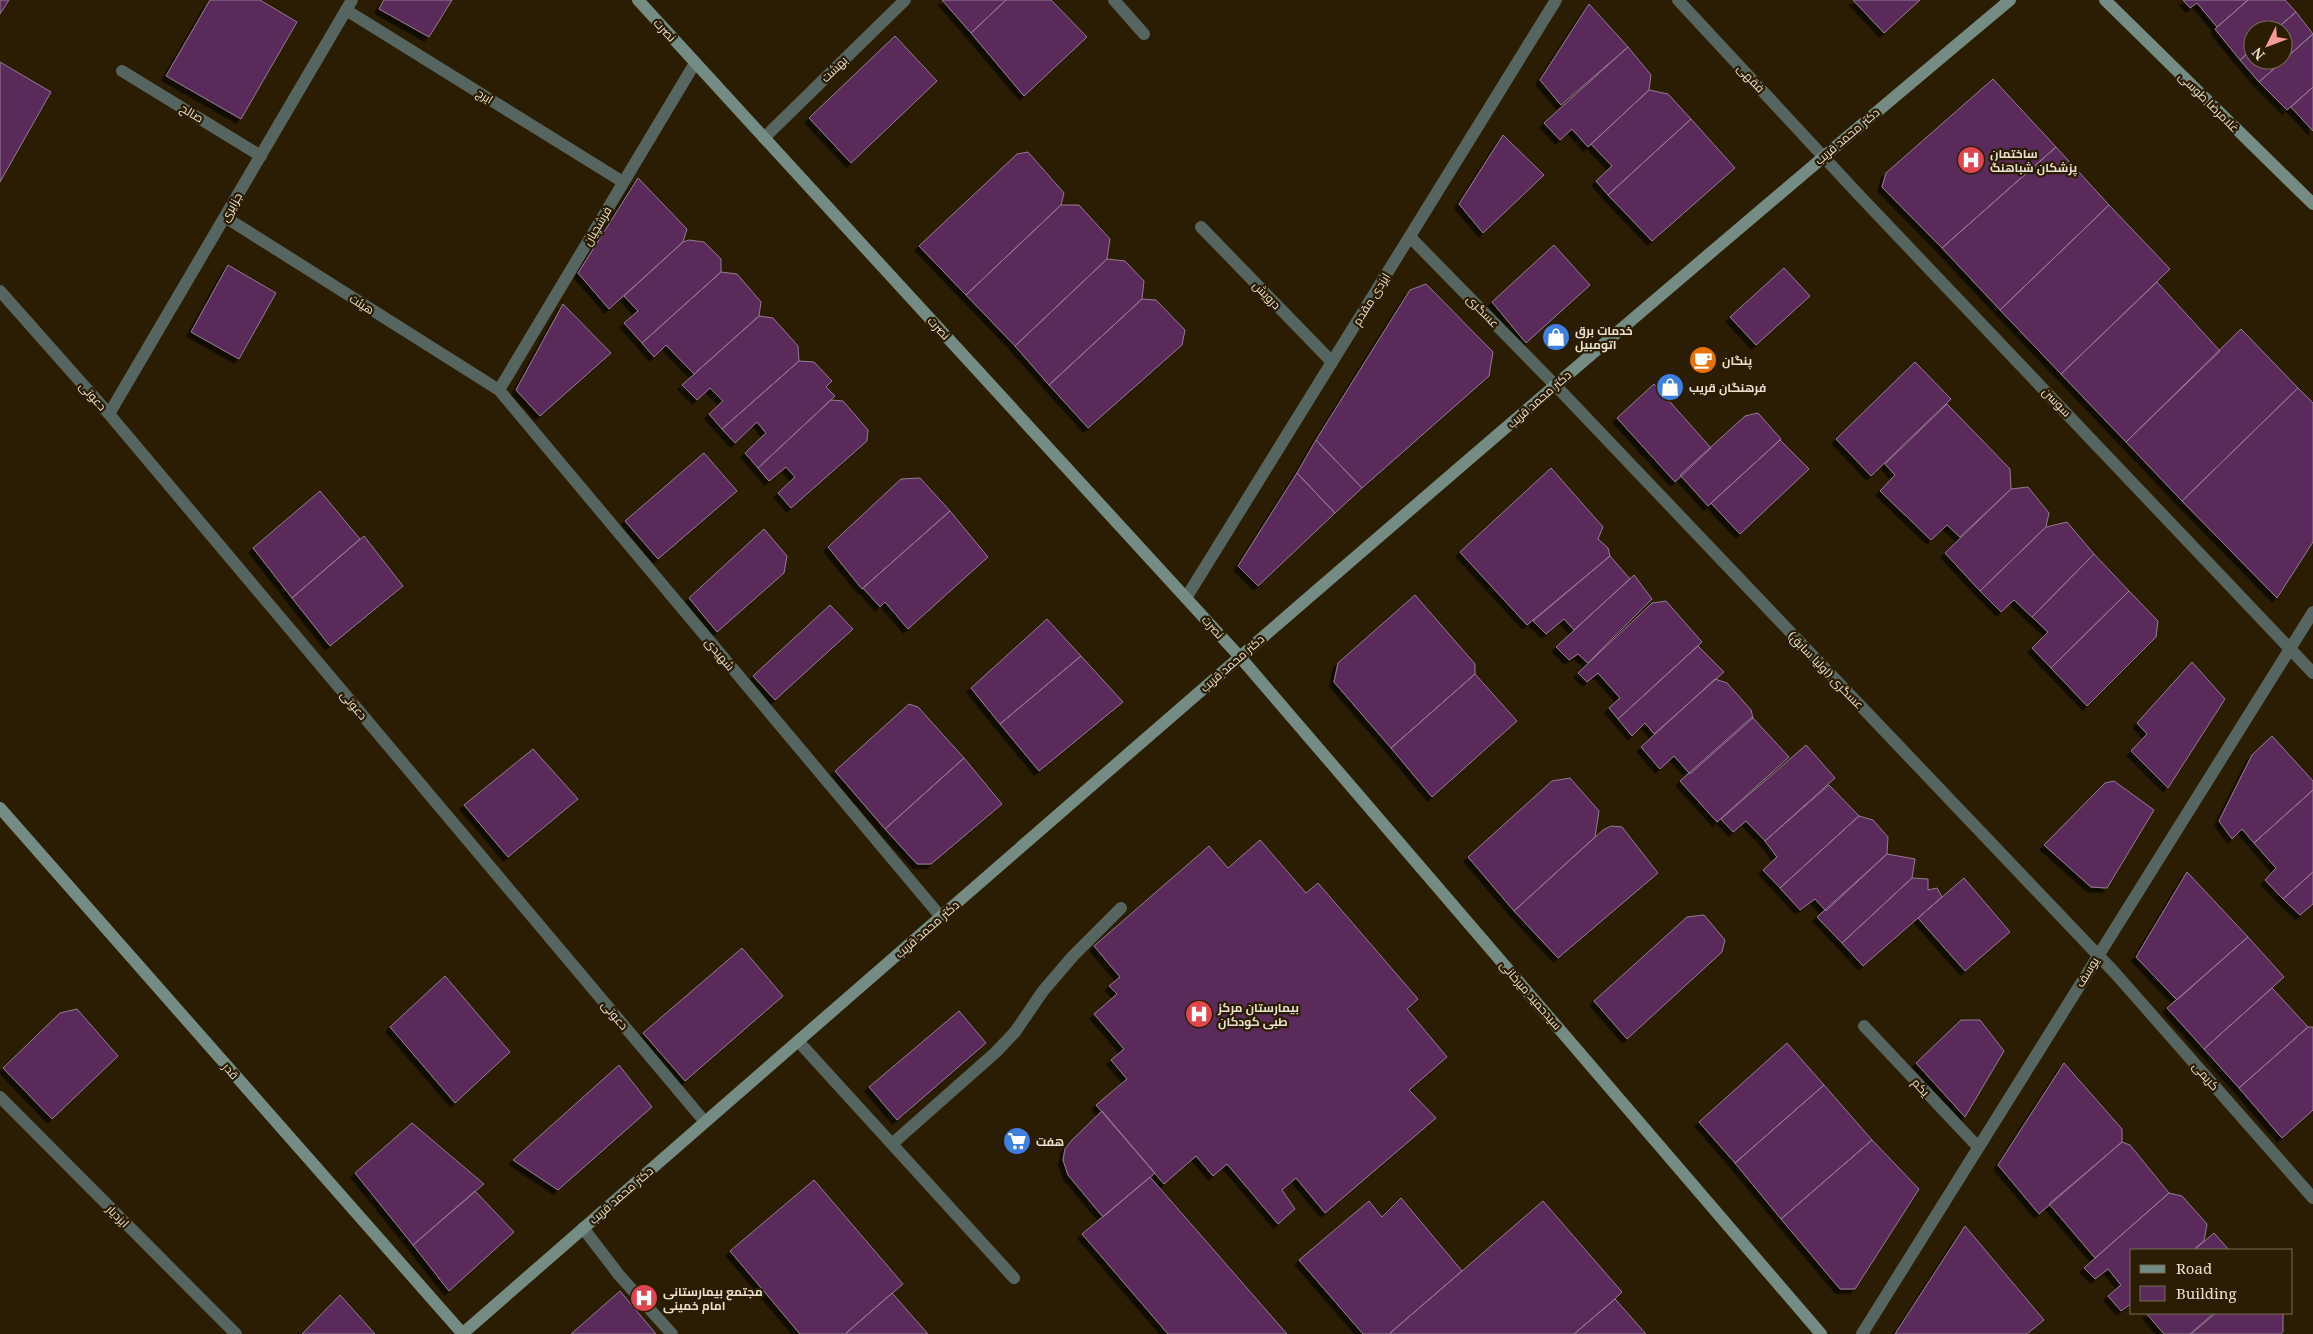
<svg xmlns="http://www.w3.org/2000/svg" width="2313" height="1334" font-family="'Noto Serif',Cairo,serif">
	<defs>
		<filter id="shadow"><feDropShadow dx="-4.5" dy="4.5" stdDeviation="0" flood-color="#0009"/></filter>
	</defs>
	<rect width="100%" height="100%" fill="#2b1d03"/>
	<path fill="#5a2c5a" stroke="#937b92" filter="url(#shadow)" d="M0 0H9L0 14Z
		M210 0H260L297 22 241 119 166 76Z
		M384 0H452L429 37 379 9Z
		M942 0H1006L971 33Z
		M1006 0H1051L1087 37 1024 96 971 33Z
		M1853 0H1920L1884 33Z
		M2183 0H2248L2217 27 2197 3 2190 8Z
		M2248 0H2285L2296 12 2275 30H2253V49L2240 60 2215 29Z
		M1589 4 1628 47 1561 105 1540 80Z
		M2296 12 2313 34 2259 82 2240 60 2253 49V60H2283V30H2275Z
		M2313 34V87L2287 110 2259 82Z
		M895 36 937 81 851 163 809 118Z
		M1628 47 1651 75 1649 90 1588 147 1572 129 1560 140 1544 123Z
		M0 62 51 92 0 182Z
		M1993 79 2056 147 1942 248 1882 187 1886 173Z
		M2313 87V131L2291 107Z
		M1649 90 1668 94 1691 119 1608 195 1596 181 1612 166 1591 144Z
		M1691 119 1735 168 1652 241 1608 195Z
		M1503 135 1544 175 1483 233 1459 204Z
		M2056 147 2109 205 2000 310 1942 248Z
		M1028 152 1064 193 1061 205 966 295 919 246 1017 154Z
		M638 178 687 229 683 242 609 309 578 273Z
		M1061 205H1079L1110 239 1107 259 1015 346 966 295Z
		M2109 205 2170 269 2061 374 2000 310Z
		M689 240 704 242 721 259V272L642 343 624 323 638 311 624 296 683 242Z
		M1554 245 1590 285 1526 343 1492 302Z
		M1107 259 1125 261 1144 281 1142 299 1049 385 1015 346Z
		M228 265 276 293 239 359 191 332Z
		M1784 268 1810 296 1756 345 1730 317Z
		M721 272 737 274 761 302 759 316 694 374 666 345 654 357 642 343Z
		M2157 282 2220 351 2126 442 2061 374Z
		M1426 284 1493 352 1489 376 1362 488 1316 440 1410 290Z
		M1142 299 1156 300 1185 330 1182 345 1088 428 1049 385Z
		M563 304 611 353 540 416 516 390Z
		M759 316 773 318 798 346 799 361 722 429 709 414 723 401 710 388 697 400 682 385Z
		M2241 329 2298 388 2182 501 2126 442Z
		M799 361 814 362 832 381 826 387 835 396 758 468 745 453 766 433 757 422 735 443 722 429Z
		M1915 362 1951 399 1871 476 1836 439Z
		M1654 384 1711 448 1675 482 1617 418Z
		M2298 388 2313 403V542L2277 598 2182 501Z
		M831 400 843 401 868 430 867 441 791 508 778 493 795 477 786 467 769 481 758 468Z
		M1947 404 2010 469 2011 489 1960 537 1947 525 1931 540 1880 491 1895 475 1885 464Z
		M1758 413 1781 439 1708 506 1680 475 1745 416Z
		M1316 440 1362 488 1335 513 1297 473Z
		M1780 440 1809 469 1740 534 1711 503Z
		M704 453 737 491 658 559 625 521Z
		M1551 468 1603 527 1598 539 1608 548 1610 556 1527 625 1460 552Z
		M1297 473 1335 513 1258 586 1238 566Z
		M920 478 950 511 862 589 828 547 901 479Z
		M2028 487 2049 513 2046 527 1980 591 1945 553 2011 489Z
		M320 491 360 539 292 598 253 548Z
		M950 511 988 557 908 629 885 602 880 607 863 588Z
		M2067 522 2094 554 2032 617 2014 600 2001 612 1980 591 2046 527Z
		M764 529 787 556 784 573 717 632 689 598Z
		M364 536 403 586 330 646 292 598Z
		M2094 554 2129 591 2051 668 2032 648 2048 632 2032 617Z
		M1610 556 1630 579 1574 630 1564 619 1546 634 1533 621Z
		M1634 575 1652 599 1588 663 1578 654 1569 660 1556 647Z
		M2129 591 2158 621 2156 637 2087 706 2051 668Z
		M1415 595 1475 664V674L1391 748 1334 682 1338 663Z
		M1666 601 1702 642 1618 719 1609 708 1620 698 1598 673 1587 682 1578 673 1652 603Z
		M830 605 853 629 775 700 753 676Z
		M1047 619 1081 656 1000 724 971 688Z
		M1698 646 1724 672 1654 734 1645 723 1632 736 1618 719Z
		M1081 656 1123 702 1039 771 1000 724Z
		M2192 662 2225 699 2168 788 2131 751 2147 734 2137 723Z
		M1475 674 1517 721 1432 797 1391 748Z
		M1715 679 1727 683 1751 710 1753 718 1690 774 1674 756 1660 769 1641 747Z
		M909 704 918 707 964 758 885 829 835 771Z
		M1752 717 1789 757 1717 822 1680 781Z
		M2272 736 2313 781V790L2254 843 2242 829 2232 839 2219 821 2252 755Z
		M1806 745 1835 778 1765 841 1746 821 1733 832 1721 819Z
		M533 749 578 799 508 857 464 805Z
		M964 758 1002 804 931 864H917L885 829Z
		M1570 778 1599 811 1595 837 1514 911 1468 857 1552 781Z
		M2114 781 2154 810 2107 888 2091 887 2044 845 2105 783Z
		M1829 785 1859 816 1780 888 1763 870 1777 857 1765 841Z
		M2313 790V872L2283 899 2265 880 2276 868 2254 843Z
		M1859 816 1873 820 1888 837 1887 854 1826 911 1815 899 1800 910 1780 888Z
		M1611 826 1622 827 1658 873 1558 958 1514 911 1603 830Z
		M1260 840 1306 893 1318 883 1418 999 1407 1009 1447 1057 1409 1090 1436 1118 1325 1213 1296 1178 1282 1190 1295 1209 1278 1224 1227 1164 1213 1176 1196 1156 1164 1184 1096 1105 1127 1079 1111 1060 1124 1049 1094 1014 1117 994 1109 986 1120 977 1094 946 1209 846 1228 868Z
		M1887 854 1915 859 1912 878 1842 943 1817 917Z
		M2187 872 2248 937 2177 1000 2136 957Z
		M2313 872V904L2300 915 2283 899Z
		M1912 878 1928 879V890L1937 888 1942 897 1863 966 1842 943Z
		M1964 878 2010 932 1965 971 1918 918Z
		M1704 915 1725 940 1722 952 1627 1039 1594 1001 1687 917Z
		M2248 937 2284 977 2204 1049 2167 1008Z
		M742 948 783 996 685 1081 643 1033Z
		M445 976 510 1052 455 1103 390 1027Z
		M2272 988 2308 1027 2239 1088 2204 1049Z
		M77 1009 118 1056 52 1119 3 1068 60 1013Z
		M959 1011 986 1043 897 1120 869 1087Z
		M1961 1020H1980L2004 1051 1965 1117 1916 1063Z
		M2308 1027H2313V1110L2282 1138 2239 1088Z
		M1787 1043 1824 1085 1735 1163 1699 1122Z
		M2064 1063 2122 1129V1142L2039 1214 1998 1165Z
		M619 1065 652 1107 558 1190 513 1160Z
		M1824 1085 1872 1140 1781 1219 1735 1163Z
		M1102 1111 1155 1173 1103 1217 1068 1175 1063 1160 1065 1149 1071 1141Z
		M412 1123 484 1184 413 1245 355 1173Z
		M1872 1140 1919 1189 1855 1289H1840L1781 1219Z
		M2122 1142 2130 1145 2169 1193 2095 1258 2049 1204Z
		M1150 1177 1287 1334H1168L1082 1234Z
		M814 1180 903 1284 845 1334H800L730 1251Z
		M475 1191 514 1232 449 1291 413 1245Z
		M2169 1193 2182 1196 2207 1224 2204 1241 2193 1250H2132V1303L2121 1311 2108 1296 2121 1285 2108 1269 2095 1279 2084 1268Z
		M1401 1198 1462 1271 1389 1334H1363L1299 1260 1369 1201 1382 1217Z
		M1543 1201 1622 1292 1615 1299 1574 1334H1389Z
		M1965 1226 2044 1320 2027 1334H1895Z
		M2214 1233 2229 1250H2194Z
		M620 1291 656 1334H571Z
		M892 1293 928 1334H845Z
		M340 1295 375 1334H302Z
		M1615 1299 1646 1334H1574Z
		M2146 1313H2214L2190 1334H2164Z
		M2216 1313H2283V1332L2281 1334H2191Z"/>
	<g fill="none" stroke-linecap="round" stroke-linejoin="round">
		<path stroke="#56655f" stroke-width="12" d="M1201 227 1332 362
			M1864 1026 1978 1147
			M798 1041 1014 1278
			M892 1144 996 1052 1015 1032 1043 991 1073 956 1121 908
			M583 1228 619 1275 672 1334"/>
		<path stroke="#56655f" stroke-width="12" d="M1114 0 1144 34
			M1678 0 1858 194 2313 673
			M346 10 623 182
			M122 71 261 156
			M764 138 905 0
			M225 217 499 390 941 917
			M1410 237 1555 385 2115 973 2313 1198
			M0 291 109 414 705 1122
			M499 390 695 63
			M109 414 352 0
			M1186 598 1556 0
			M0 1097 236 1334
			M1862 1334 2313 612"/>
		<path stroke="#748c83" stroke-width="12" d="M638 0 1240 657 1821 1334
			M2105 0 2313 204
			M0 808 462 1333
			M462 1334C975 887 1488 437 2010 0"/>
	</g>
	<defs>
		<g id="hospital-disc" transform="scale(1.4375)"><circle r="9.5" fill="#e0444e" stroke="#2b1d03"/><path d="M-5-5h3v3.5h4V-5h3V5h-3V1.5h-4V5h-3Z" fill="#fff"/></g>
		<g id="shop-disc" transform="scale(1.4375)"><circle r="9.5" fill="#3f7fe0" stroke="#2b1d03"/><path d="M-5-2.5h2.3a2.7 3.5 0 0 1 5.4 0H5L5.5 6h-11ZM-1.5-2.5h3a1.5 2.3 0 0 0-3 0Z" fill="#fff"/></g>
		<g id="cafe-disc" transform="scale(1.4375)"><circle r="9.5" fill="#e8710a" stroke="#2b1d03"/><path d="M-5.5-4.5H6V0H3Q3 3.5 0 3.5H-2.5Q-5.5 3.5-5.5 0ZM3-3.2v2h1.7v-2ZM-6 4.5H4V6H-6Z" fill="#fff"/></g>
		<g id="supermarket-disc" transform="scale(1.4375)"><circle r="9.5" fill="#3f7fe0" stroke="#2b1d03"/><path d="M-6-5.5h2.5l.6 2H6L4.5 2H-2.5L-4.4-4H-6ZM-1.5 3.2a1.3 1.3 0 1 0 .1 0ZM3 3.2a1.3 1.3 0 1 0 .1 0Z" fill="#fff"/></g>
	</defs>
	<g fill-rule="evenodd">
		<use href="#hospital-disc" x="1971" y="160"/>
		<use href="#shop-disc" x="1556" y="337"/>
		<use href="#cafe-disc" x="1703" y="360"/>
		<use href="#shop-disc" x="1670" y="387"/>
		<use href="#hospital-disc" x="1199" y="1014"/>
		<use href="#supermarket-disc" x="1017" y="1141"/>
		<use href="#hospital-disc" x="644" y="1298"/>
	</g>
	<g text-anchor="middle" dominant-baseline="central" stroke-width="4.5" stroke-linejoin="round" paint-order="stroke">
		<g font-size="12" fill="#eae0d1" stroke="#2b1d03">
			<text transform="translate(665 30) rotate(47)">نصرت</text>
			<text transform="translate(834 69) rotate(-44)">بهشت</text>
			<text transform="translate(1751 78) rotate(47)">فقهی</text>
			<text transform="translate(485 96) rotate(32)">ایرج</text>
			<text transform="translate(2209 102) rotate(45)">غلامرضا طوسی</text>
			<text transform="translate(192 113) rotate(31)">صالح</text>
			<text transform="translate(1847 136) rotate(-40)">دکتر محمد قریب</text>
			<text transform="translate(231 207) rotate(-60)">جزایری</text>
			<text transform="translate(597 226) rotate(-59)">فرشچیان</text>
			<text transform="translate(1267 295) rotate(46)">درویش</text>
			<text transform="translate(1371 299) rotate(-58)">ایزدی مقدم</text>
			<text transform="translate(362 304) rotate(32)">هیئت</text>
			<text transform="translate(1483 311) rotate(46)">عسگری</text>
			<text transform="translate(939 328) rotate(47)">نصرت</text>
			<text transform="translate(93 396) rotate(48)">دعوتی</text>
			<text transform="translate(1539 399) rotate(-41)">دکتر محمد قریب</text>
			<text transform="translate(2057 402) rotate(46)">سوسن</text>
			<text transform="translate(1213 627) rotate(48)">نصرت</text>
			<text transform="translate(720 654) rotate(50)">شهیدی</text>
			<text transform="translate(1232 663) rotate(-41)">دکتر محمد قریب</text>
			<text transform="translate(1826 670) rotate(46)">عسگری (اولیا سابق)</text>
			<text transform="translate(354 705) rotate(50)">دعوتی</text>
			<text transform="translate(927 929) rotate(-41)">دکتر محمد قریب</text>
			<text transform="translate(2087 972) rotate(-58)">یوسف</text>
			<text transform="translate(1531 995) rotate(49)">سیدحمید میرخانی</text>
			<text transform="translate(615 1015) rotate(50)">دعوتی</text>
			<text transform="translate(231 1071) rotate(49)">قدر</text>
			<text transform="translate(2206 1076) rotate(49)">کریمی</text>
			<text transform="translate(1921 1087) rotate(47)">یکم</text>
			<text transform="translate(621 1195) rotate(-41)">دکتر محمد قریب</text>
			<text transform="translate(118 1216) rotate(45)">ایزدیار</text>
		</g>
		<g font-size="12" font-weight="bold" fill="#eae0d1" stroke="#2b1d03" text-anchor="start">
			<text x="1990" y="153">ساختمان<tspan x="1990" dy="14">پزشکان شباهنگ</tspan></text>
			<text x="1575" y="330">خدمات برق<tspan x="1575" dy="14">اتومبیل</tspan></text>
			<text x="1722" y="360">پنگان</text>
			<text x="1689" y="387">فرهنگان قریب</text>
			<text x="1218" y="1007">بیمارستان مرکز<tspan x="1218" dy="14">طبی کودکان</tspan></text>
			<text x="1036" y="1141">هفت</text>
			<text x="663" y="1291">مجتمع بیمارستانی<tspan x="663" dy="14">امام خمینی</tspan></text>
		</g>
	</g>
	<rect x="2130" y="1249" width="162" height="65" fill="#2b1d03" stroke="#776b55"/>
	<rect x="2140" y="1265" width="25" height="8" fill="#748c83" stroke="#776b55"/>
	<text x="2176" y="1274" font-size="15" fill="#eae0d1">Road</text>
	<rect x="2140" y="1286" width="25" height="15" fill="#5a2c5a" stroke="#776b55"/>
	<text x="2176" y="1299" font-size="15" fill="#eae0d1">Building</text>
	<g transform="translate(2268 45) rotate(228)"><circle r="24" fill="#2b1d03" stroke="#776b55"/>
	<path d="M0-4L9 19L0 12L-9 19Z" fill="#f59b96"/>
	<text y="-8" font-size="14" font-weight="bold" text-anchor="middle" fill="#eae0d1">N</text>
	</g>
</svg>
